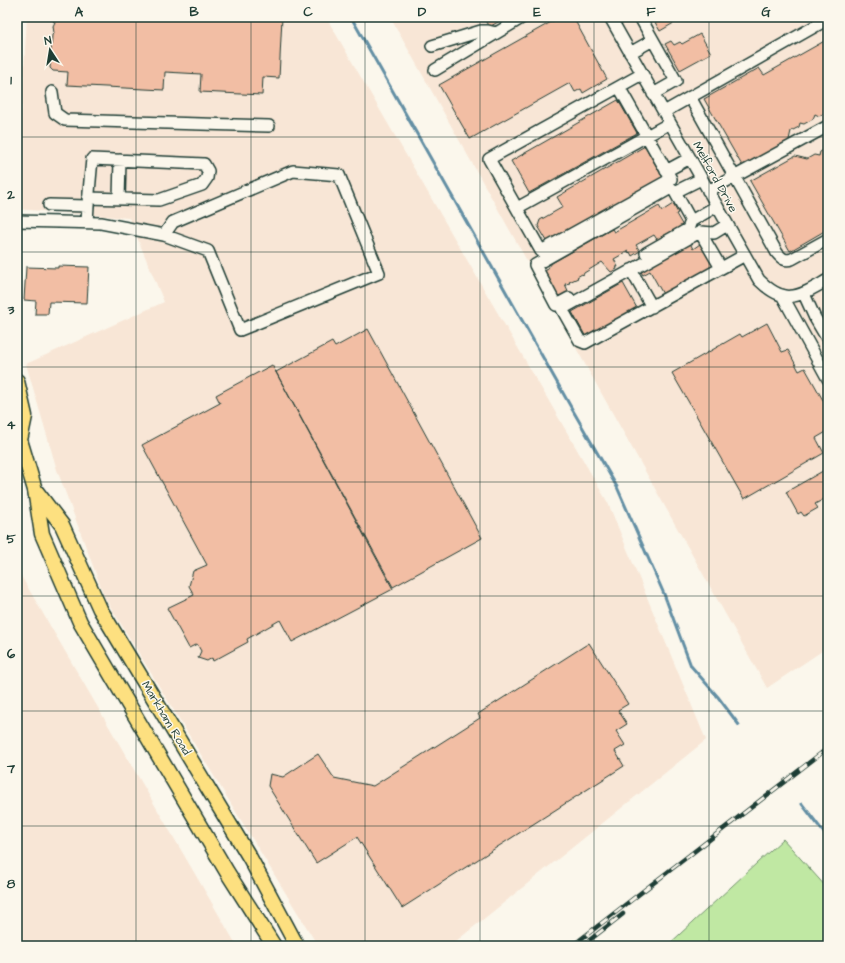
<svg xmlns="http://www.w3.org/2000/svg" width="845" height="963" font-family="'Architects Daughter',sans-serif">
	<rect width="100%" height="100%" fill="#fbf7ec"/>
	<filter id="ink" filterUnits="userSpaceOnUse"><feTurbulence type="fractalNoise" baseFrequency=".025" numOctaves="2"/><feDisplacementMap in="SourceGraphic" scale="8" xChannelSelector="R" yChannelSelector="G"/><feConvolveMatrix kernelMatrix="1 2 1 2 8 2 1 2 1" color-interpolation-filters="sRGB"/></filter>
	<g filter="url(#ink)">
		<path fill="#f8e6d6" d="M27 17H326L608 503 706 740 450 946H318L105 598 57 470 26 364 164 302 129 218 17 209V184Z
			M390 17H828V647L767 688Z
			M17 569 237 946H17Z"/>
		<path fill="#c0e8a3" stroke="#70926c" d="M783 839 828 889V946H667Z"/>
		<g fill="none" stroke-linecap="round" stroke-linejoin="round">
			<path stroke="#648fa4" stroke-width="3" d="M351 17 572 409 617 487 664 594 691 666 718 697 739 725
				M802 804 828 838"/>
		</g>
		<path fill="#f2bea4" stroke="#1f3d34" d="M53 17H282L279 78 263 77 262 95 200 92 201 74 165 72 164 90 67 85 68 72 53 71 50 68 52 35 54 33 53 26 55 22 53 21Z
			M483 17H507L489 27Z
			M560 17H573L607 79 583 93 581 89 575 92 570 83 470 139 439 85Z
			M652 17H684L660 31Z
			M700 34 711 53 680 70 665 44 671 41 674 45 680 42 682 44Z
			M828 39V111L819 116 815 114 813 119 804 124 800 123 799 127 791 131 788 144 744 169 704 99 759 68 764 75Z
			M618 100 637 133 529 193 511 161Z
			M645 146 664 180 553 243 547 241 538 226 540 220 563 207 557 197Z
			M828 147V229L790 251 750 181 795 156 807 159 814 155 819 156 820 152Z
			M673 204 678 213 676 214 683 226 661 237 662 239 658 241 654 235 636 245 640 251 632 256 630 252 629 253 628 251 614 259 618 267H616L617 269 611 272 602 262 584 273 583 275 582 274 577 277 578 278 569 282 570 283 565 284 570 295 557 296 544 273 552 263 612 229 614 232 659 206 662 211Z
			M689 241 693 249 700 244 714 268 664 296 650 271 643 275 639 269Z
			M58 266 89 267 87 303 49 302 48 314H35L36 301 24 300 26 267 58 268Z
			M623 283 638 310 587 339 572 312Z
			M767 323 782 352 788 350 799 371 805 368 828 409V431L816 438 824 453 744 499 672 373 740 334 742 337Z
			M368 329 482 538 393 587 276 372 332 342 335 347Z
			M272 365 393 589 292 642 280 620 247 639 248 642 213 661 212 658 207 661 198 658 201 651 197 644 189 648 167 608 194 595 189 586 193 571 207 565 142 445 220 403 216 395Z
			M828 468V497L815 504 818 508 804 516 801 512 798 514 786 492Z
			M589 643 628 704 618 710 627 724 616 731 625 745 615 751 624 766 402 908 357 837 316 863 268 786 270 774 283 777 318 754 334 778 373 786 480 718 478 714Z"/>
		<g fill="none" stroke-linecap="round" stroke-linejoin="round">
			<g stroke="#1f3d34" stroke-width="14">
				<path id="minor" d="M610 17 759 280C786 307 799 296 828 280
					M640 17 676 81 653 94
					M432 46 481 31H488L496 33
					M630 53 653 40
					M435 70 523 17
					M619 87 671 179 541 251 489 159 642 74
					M52 92 55 113 65 120 269 126
					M690 97 777 253C782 259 785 261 792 259L828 239
					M664 112 828 19
					M666 171 690 158
					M701 179 675 192 691 221 717 206
					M708 191 828 126
					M119 199 120 160
					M49 205 88 206
					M517 208 670 123
					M17 221 101 223 164 235 208 251 240 330 379 273 339 175 293 171 173 222 164 235
					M87 223C88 201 90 180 92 159L204 164 208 171 207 178 202 185 159 200 88 198
					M727 225 714 233 700 232 562 309 580 341 585 343 745 255
					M700 232 721 268
					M646 253 688 229 691 221
					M631 270 652 307
					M804 294 815 318 828 340
					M782 295 828 379
					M569 298 556 305 535 265 671 188 675 192"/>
			</g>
			<g stroke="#1f3d34" stroke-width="17">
				<path id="major" d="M17 381 25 416 20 440
					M17 436 20 440 35 490 42 534 80 622 227 872 274 946
					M36 491 62 525 100 609 250 858 297 946"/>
			</g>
			<use href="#minor" stroke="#fbf7ec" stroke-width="11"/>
			<use href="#major" stroke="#fde080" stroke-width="14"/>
			<g stroke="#1f3d34" stroke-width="4.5">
				<path id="rail" d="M572 946 828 748
					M582 946 623 914"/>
			</g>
			<use href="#rail" stroke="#fbf7ec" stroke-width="3" stroke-dasharray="9" stroke-linecap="butt"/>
		</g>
	</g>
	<path fill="none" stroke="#1f3d34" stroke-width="1" stroke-opacity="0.55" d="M136 17V946M251 17V946M365 17V946M480 17V946M594 17V946M709 17V946M17 137H828M17 252H828M17 367H828M17 482H828M17 596H828M17 711H828M17 826H828"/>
	<g text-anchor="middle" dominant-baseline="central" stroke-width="3" stroke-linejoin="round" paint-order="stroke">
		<g font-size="12" fill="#1f3d34" stroke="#fbf7ec">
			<text transform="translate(715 177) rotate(61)">Melford Drive</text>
			<text transform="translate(166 718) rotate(59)">Markham Road</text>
		</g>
	</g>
	<rect width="845" height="963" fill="none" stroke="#fbf7ec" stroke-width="44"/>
	<g transform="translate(50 50) rotate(348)" stroke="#fbf7ec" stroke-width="3" paint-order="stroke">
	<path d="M0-3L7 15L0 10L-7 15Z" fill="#1f3d34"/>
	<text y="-6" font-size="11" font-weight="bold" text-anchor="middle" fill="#1f3d34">N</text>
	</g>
	<rect x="22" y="22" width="801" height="919" fill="none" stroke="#1f3d34" stroke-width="1.5"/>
	<g font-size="13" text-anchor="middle" font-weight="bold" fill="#1f3d34">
		<text x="79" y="16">A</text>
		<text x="194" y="16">B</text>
		<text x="308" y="16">C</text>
		<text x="422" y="16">D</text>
		<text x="537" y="16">E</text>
		<text x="651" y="16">F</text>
		<text x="766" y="16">G</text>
		<text x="11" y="84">1</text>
		<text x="11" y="199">2</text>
		<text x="11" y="314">3</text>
		<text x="11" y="429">4</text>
		<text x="11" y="543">5</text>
		<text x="11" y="658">6</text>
		<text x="11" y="773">7</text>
		<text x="11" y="888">8</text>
	</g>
</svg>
